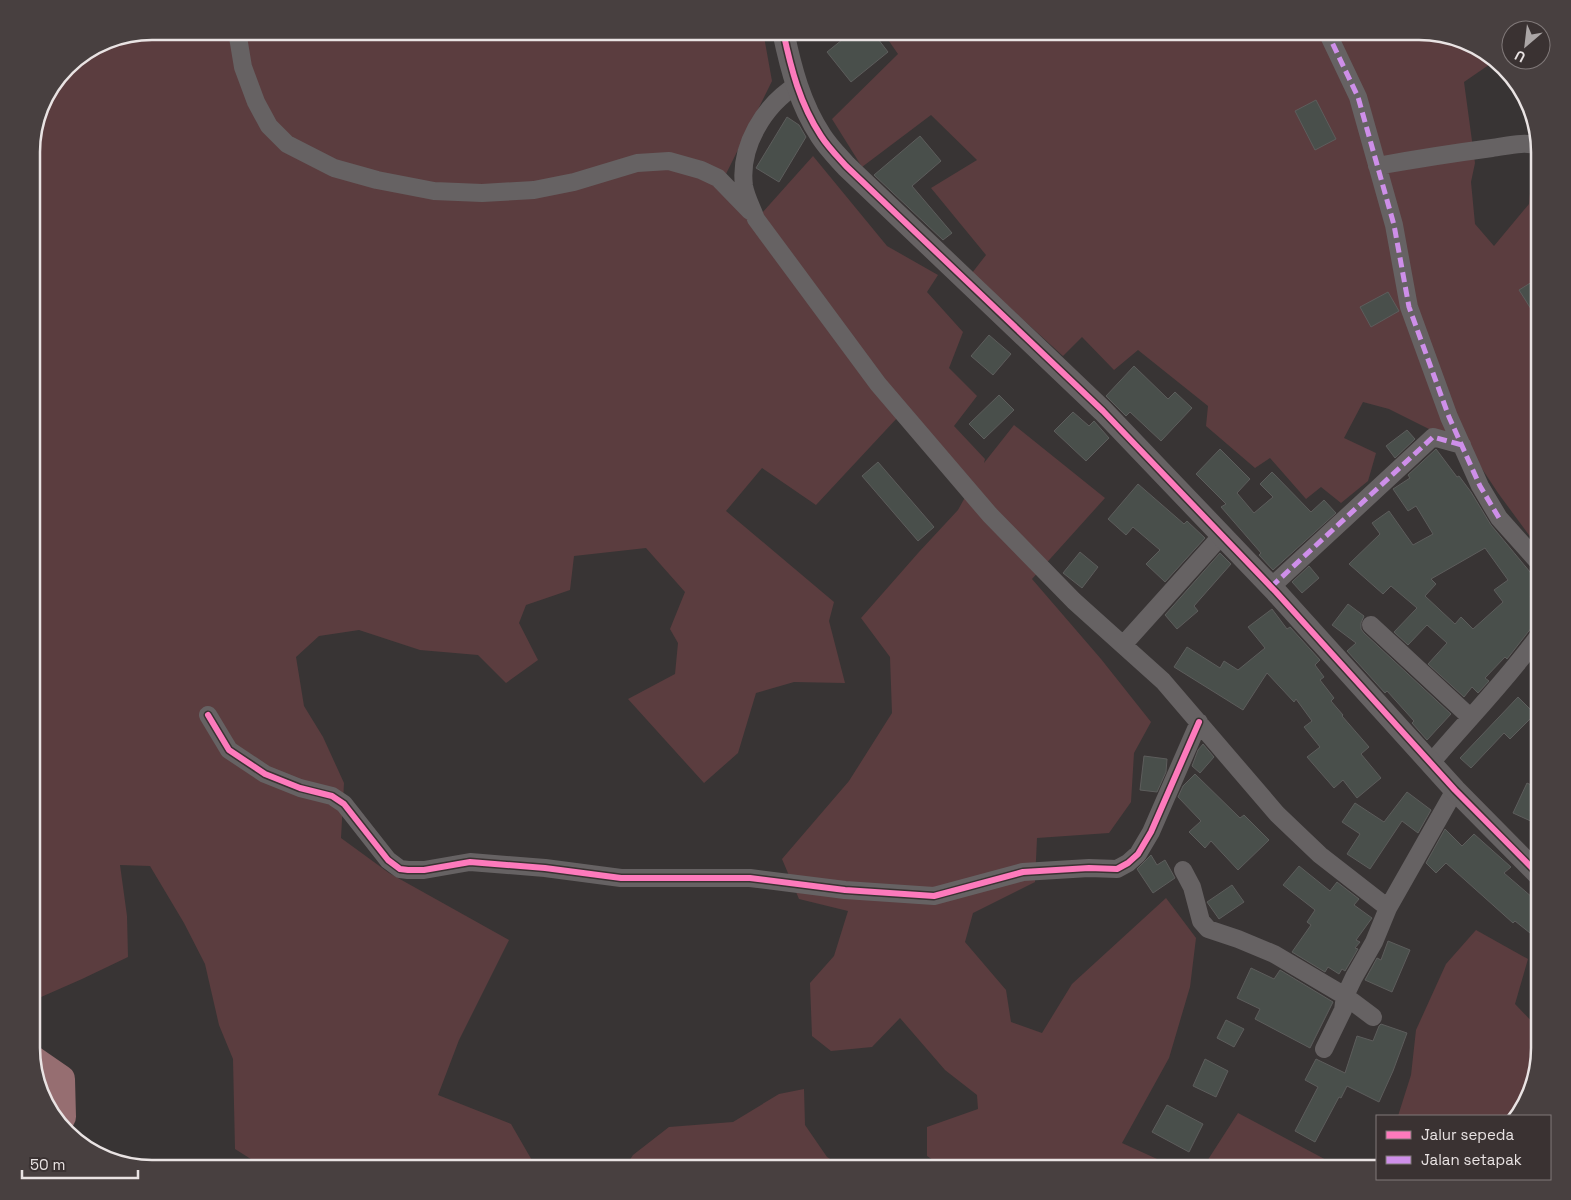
<svg xmlns="http://www.w3.org/2000/svg" width="1571" height="1200" font-family="'Space Grotesk',sans-serif">
	<rect width="100%" height="100%" fill="#383434"/>
	<path fill="#5b3d3f" d="M152 31H720L726 39 739 31H763L772 81 724 178 762 213 813 156 887 246 938 275 927 292 963 332 949 368 977 396 954 426 985 459 984 463 1014 425 1105 498 1032 579 1101 659 1151 722 1134 753 1131 802 1109 833 1037 838 1035 882 973 913 965 942 1006 990 1011 1022 1042 1033 1072 984 1166 898 1196 938 1190 987 1169 1058 1122 1143 1179 1169H947L927 1156V1127L978 1109 977 1095 945 1070 900 1018 872 1047 831 1051 812 1036 810 983 834 956 848 911 799 899 782 859 849 781 892 713 890 657 861 618 919 552 958 510 969 490 898 417 816 505 762 468 726 511 834 602 829 621 845 683 794 682 756 693 738 753 704 783 628 699 675 674 678 643 670 629 685 592 646 548 574 556 570 590 526 605 519 623 538 660 506 683 478 655 420 650 359 630 319 636 296 657 304 706 323 737 344 783 341 838 389 873 509 940 459 1040 438 1095 511 1124 537 1169H267L235 1149 233 1059 219 1025 205 964 184 923 150 866 120 865 127 916 128 957 82 979 32 1001V144L44 99 72 61 106 40Z
		M882 31H1419L1458 38 1493 56 1496 60 1464 82 1475 163 1471 182 1475 224 1494 246 1529 204 1532 171 1540 152V550L1498 493 1469 449 1389 409 1363 402 1344 438 1376 453 1368 481 1341 503 1321 487 1306 499 1270 458 1255 468 1206 426 1208 406 1138 350 1114 370 1082 337 1063 356 972 273 986 255 931 188 977 160 931 115 862 167 832 119 898 54Z
		M1476 930 1528 959 1515 1004 1540 1030V1048L1533 1087 1518 1116H1398L1411 1075 1416 1030 1446 964Z
		M804 1089 805 1125 827 1157 846 1169H624L633 1155 669 1127 733 1122 779 1094Z
		M1238 1113 1332 1163 1331 1169H1202Z"/>
	<g fill="none" stroke-linecap="round" stroke-linejoin="round">
		<path stroke="#966e71" stroke-width="28" d="M32 1059 61 1079 62 1117 59 1121"/>
	</g>
	<path fill="#494f4b" stroke="#5d5d5c" fill-rule="evenodd" d="M853 31H872L888 52 851 82 827 52Z
		M1316 100 1336 139 1315 150 1295 111Z
		M787 117 799 125 806 137 779 182 756 168Z
		M920 136 941 161 912 186 952 233 943 240 874 175Z
		M1540 277V304L1531 309 1519 290Z
		M1388 292 1399 311 1371 327 1360 307Z
		M989 335 1011 354 993 375 971 356Z
		M1134 366 1168 399 1175 392 1192 408 1161 441 1130 412 1126 416 1106 396Z
		M999 395 1014 410 984 439 969 424Z
		M1073 412 1089 426 1094 421 1109 438 1086 461 1054 431Z
		M1407 430 1415 439 1395 458 1386 446Z
		M1220 449 1250 479 1237 493 1254 513 1273 497 1260 484 1272 472 1311 512 1324 500 1336 513 1273 570 1259 555 1261 553 1221 507 1226 504 1196 474Z
		M1436 449 1457 477 1459 476 1471 492 1491 525 1540 584V589L1530 596 1540 609V624L1532 627 1507 659 1505 657 1485 678 1489 681 1478 693 1472 687 1464 697 1428 664 1447 643 1427 625 1408 645 1394 632 1417 608 1391 586 1383 594 1349 564 1380 534 1372 523 1389 511 1413 545 1433 534 1416 506 1408 511 1393 489 1410 478 1408 475ZM1485 548 1508 580 1494 590 1503 602 1473 629 1461 617 1455 624 1425 596 1436 584 1431 579Z
		M878 462 934 527 918 541 862 476Z
		M1138 484 1184 524 1187 521 1205 538 1165 582 1146 564 1160 550 1133 527 1126 535 1108 519Z
		M1080 552 1098 567 1082 588 1063 573Z
		M1220 553 1231 564 1194 606 1198 611 1177 629 1165 615Z
		M1309 566 1319 578 1302 593 1292 582Z
		M1348 604 1364 616 1361 623V629L1364 633 1451 714 1427 740 1412 723 1414 721 1387 691 1385 693 1347 651 1356 643 1332 625Z
		M1272 609 1287 629 1290 627 1320 660 1315 665 1324 677 1320 680 1334 698 1331 701 1343 715 1342 716 1369 747 1361 754 1381 778 1357 798 1343 780 1334 788 1307 757 1320 747 1304 727 1312 721 1296 699 1294 702 1267 673 1243 710 1174 667 1187 647 1220 668 1224 661 1238 670 1265 648 1248 627Z
		M1518 697 1535 714 1510 739 1504 733 1471 768 1460 758Z
		M1203 744 1214 757 1200 773 1192 766 1198 750Z
		M1144 756 1167 759 1166 772 1157 792 1140 790Z
		M1195 774 1240 818 1244 815 1269 840 1238 870 1211 841 1205 848 1189 832 1201 821 1178 797 1183 786Z
		M1527 783 1540 789V813L1535 823 1513 813Z
		M1407 792 1431 810 1418 833 1402 821 1370 869 1347 854 1360 834 1342 822 1355 803 1384 822Z
		M1445 829 1462 846 1474 834 1511 867 1504 873 1540 904V941L1515 921 1513 923 1446 863 1436 873 1426 863Z
		M1151 855 1157 865 1165 860 1175 878 1153 893 1137 869Z
		M1299 866 1330 891 1337 882 1359 899 1354 905 1372 918 1356 940 1360 942 1355 948 1358 949 1345 971 1342 969 1339 974 1328 967 1325 972 1292 952 1311 925 1307 922 1315 910 1283 885Z
		M1232 885 1244 902 1219 919 1207 902Z
		M1388 941 1410 950 1392 992 1365 980 1377 958 1381 960Z
		M1251 968 1274 979 1280 970 1333 1002 1310 1048 1255 1019 1260 1009 1237 998Z
		M1226 1020 1244 1029 1234 1047 1217 1038Z
		M1381 1024 1407 1033 1393 1071 1379 1102 1347 1086 1341 1098 1339 1097 1315 1142 1295 1131 1318 1087 1305 1080 1316 1059 1345 1073 1357 1036 1373 1041 1379 1026Z
		M1205 1059 1228 1071 1216 1097 1193 1086Z
		M1167 1105 1203 1124 1189 1152 1152 1132Z"/>
	<g fill="none" stroke-linecap="round" stroke-linejoin="round">
		<path stroke="#666263" stroke-width="18" d="M237 31 243 67 256 102 269 126 287 144 334 168 377 180 434 191 482 193 534 190 574 182 637 163 669 161 701 170 718 178 750 211
			M1325 31 1329 36 1358 97 1394 225 1409 307 1449 417 1480 486 1499 518 1540 564
			M797 85C764 105 739 147 744 186 746 197 752 208 756 219L878 384 990 515 1074 601 1163 681 1277 814 1320 855 1388 908
			M1377 166C1416 159 1454 153 1492 148 1507 146 1525 141 1538 146
			M1271 587 1433 437 1462 445
			M1371 625 1470 717
			M1123 645 1222 535
			M208 715 229 750 265 774 300 788 332 796 344 804 388 860 400 869 408 870H424L470 862 545 868 621 878H750L845 890 934 896 1023 872 1089 868 1117 869 1128 863 1138 854 1151 832 1199 722
			M1430 764C1467 720 1507 680 1540 634
			M1183 870 1192 887 1201 921 1208 929 1238 939 1274 954 1345 996 1373 1017
			M1324 1049 1343 1010 1345 996 1354 977 1374 942 1388 908 1455 790"/>
		<path stroke="#666263" stroke-width="22" d="M783 31C791 69 800 104 821 136 828 147 838 157 846 166L1103 411 1276 592 1455 790 1540 876"/>
		<path stroke="#ce8fe9" stroke-width="5" stroke-dasharray="10 5" stroke-linecap="butt" d="M1325 31 1329 36 1358 97 1394 225 1409 307 1449 417 1480 486 1499 518
			M1271 587 1433 437 1462 445"/>
		<g stroke="#3a3232" stroke-width="9">
			<path id="cycleway" d="M783 31C791 69 800 104 821 136 828 147 838 157 846 166L1103 411 1276 592 1455 790 1540 876
				M208 715 229 750 265 774 300 788 332 796 344 804 388 860 400 869 408 870H424L470 862 545 868 621 878H750L845 890 934 896 1023 872 1089 868 1117 869 1128 863 1138 854 1151 832 1199 722"/>
		</g>
		<use href="#cycleway" stroke="#fd7abc" stroke-width="6"/>
	</g>
	<path d="M0 0H1571V1200H0ZM152 40H1419A112 112 0 0 1 1531 152V1048A112 112 0 0 1 1419 1160H152A112 112 0 0 1 40 1048V152A112 112 0 0 1 152 40Z" fill="#484040" fill-rule="evenodd"/>
	<path fill="none" stroke="#e9e3e3" stroke-width="2.5" d="M152 40H1419A112 112 0 0 1 1531 152V1048A112 112 0 0 1 1419 1160H152A112 112 0 0 1 40 1048V152A112 112 0 0 1 152 40Z"/>
	<rect x="1376" y="1115" width="175" height="65" fill="#3a3232" stroke="#807979"/>
	<rect x="1386" y="1131" width="25" height="8" fill="#fd7abc" stroke="#807979"/>
	<text x="1421" y="1140" font-size="15" fill="#e9e3e3">Jalur sepeda</text>
	<rect x="1386" y="1156" width="25" height="8" fill="#ce8fe9" stroke="#807979"/>
	<text x="1421" y="1165" font-size="15" fill="#e9e3e3">Jalan setapak</text>
	<g transform="translate(1526 45) rotate(208)"><circle r="24" fill="#3a3232" stroke="#807979"/>
	<path d="M0-4L9 19L0 12L-9 19Z" fill="#aba6a6"/>
	<text y="-8" font-size="14" font-weight="bold" text-anchor="middle" fill="#e9e3e3">U</text>
	</g>
	<path d="M22 1170v8h116v-8" fill="none" stroke="#e9e3e3" stroke-width="2.5"/>
	<text x="30" y="1170" font-size="15" fill="#e9e3e3" stroke="#3a3232" stroke-width="4" paint-order="stroke">50 m</text>
</svg>
